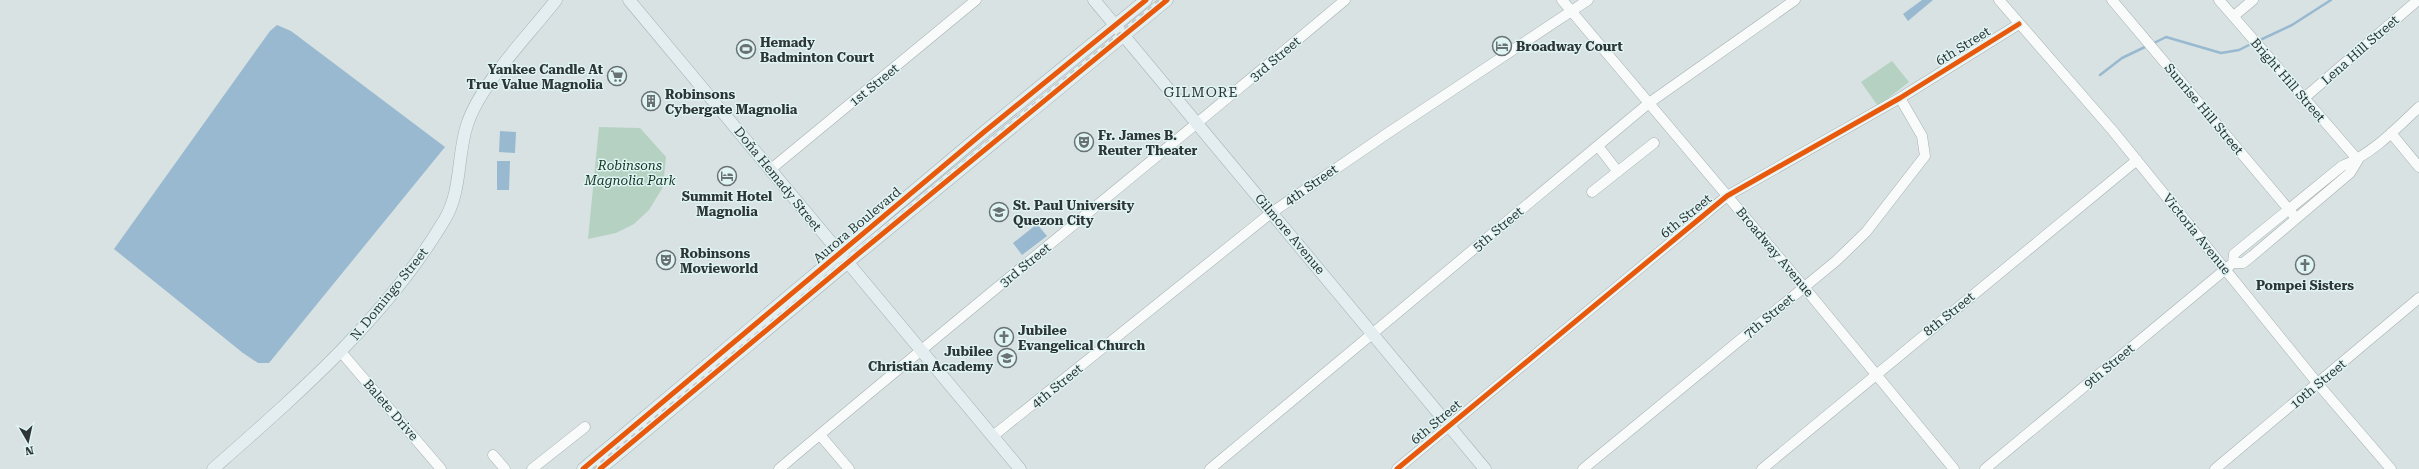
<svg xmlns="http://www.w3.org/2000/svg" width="2419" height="469" font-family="'Roboto Serif',serif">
	<rect width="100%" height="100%" fill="#d8e2e2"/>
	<path fill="#b5d1c2" d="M1892 61 1909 82 1878 106 1861 82Z
		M599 127 640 128 666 157 663 187 649 210 634 224 616 233 588 239Z"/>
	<path fill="#98b9d0" d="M1922 0H1933L1908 21 1903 14Z
		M277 25 291 31 445 147 269 363H258L243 353 114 249 270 31Z
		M500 131 516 132 515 153 499 152Z
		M497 161H510L509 190H497Z
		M1037 224 1047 236 1022 255 1013 243Z"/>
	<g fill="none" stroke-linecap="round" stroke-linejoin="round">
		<path stroke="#98b9d0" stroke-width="2.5" d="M2258 41 2292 25 2331 0
			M2152 44 2166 37 2221 53 2239 50 2253 43
			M2100 75 2122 58 2147 46"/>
		<g stroke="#a7afaf" stroke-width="11">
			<path id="minor" d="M1562 0 1804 287 1954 469
				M1999 0 2113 131 2318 384 2391 469
				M2112 0 2296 218
				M2219 0 2358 160
				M2234 16 2253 0
				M2303 99 2418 0
				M2391 133 2419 167
				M1598 146 1618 172
				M771 169 976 0
				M1592 192 1654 143
				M2233 263 2234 254 2342 166C2372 154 2396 129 2419 107
				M341 352 441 469
				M820 435 849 469
				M993 436 1271 213 1388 133 1588 0
				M493 455 505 469
				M532 469 585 427
				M779 469C966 311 1157 158 1345 0
				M1210 469 1649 103 1795 0
				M1397 469 1727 196 1900 98 2019 24
				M1583 469 1836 261 1866 232 1925 156 1922 136 1900 98
				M1762 469 2137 160
				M1985 469 2233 263H2243L2252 256 2350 173 2358 160
				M2215 469 2419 298"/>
		</g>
		<g stroke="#a0b2b6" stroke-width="13">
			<path id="major" d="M629 0 1020 469
				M1094 0 1485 469
				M213 469C298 394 387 317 445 219 462 190 457 155 467 125 480 84 529 35 556 0
				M583 469 984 132 1146 0
				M600 469 858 254 1167 0"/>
		</g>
		<use href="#minor" stroke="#f9fbfb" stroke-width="10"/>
		<use href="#major" stroke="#e4edef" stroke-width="12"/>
		<path stroke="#c4c7c7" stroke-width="2.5" stroke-dasharray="5 5" stroke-linecap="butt" d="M593 469 1160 0"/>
		<g stroke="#e0f4f4" stroke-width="8">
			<path id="cycleway" d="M583 469 984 132 1146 0
				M600 469 858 254 1167 0
				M1397 469 1727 196 1900 98 2019 24"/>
		</g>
		<use href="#cycleway" stroke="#e8590c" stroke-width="5"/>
	</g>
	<defs>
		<g id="hotel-ring" transform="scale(1)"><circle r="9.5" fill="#e0f4f4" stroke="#697272" stroke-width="1.5"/><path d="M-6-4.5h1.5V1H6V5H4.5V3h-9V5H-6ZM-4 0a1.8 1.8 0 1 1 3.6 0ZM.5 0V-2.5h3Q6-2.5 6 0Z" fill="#697272"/></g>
		<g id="stadium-ring" transform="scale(1)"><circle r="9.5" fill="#e0f4f4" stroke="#697272" stroke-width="1.5"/><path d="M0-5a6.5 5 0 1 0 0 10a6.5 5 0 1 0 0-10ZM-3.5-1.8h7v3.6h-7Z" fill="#697272"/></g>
		<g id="supermarket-ring" transform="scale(1)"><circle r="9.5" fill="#e0f4f4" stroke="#697272" stroke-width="1.5"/><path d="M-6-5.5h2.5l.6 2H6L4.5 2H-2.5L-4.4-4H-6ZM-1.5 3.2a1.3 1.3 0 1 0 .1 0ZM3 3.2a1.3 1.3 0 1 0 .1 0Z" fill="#697272"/></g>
		<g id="building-ring" transform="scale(1)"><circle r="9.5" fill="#e0f4f4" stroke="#697272" stroke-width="1.5"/><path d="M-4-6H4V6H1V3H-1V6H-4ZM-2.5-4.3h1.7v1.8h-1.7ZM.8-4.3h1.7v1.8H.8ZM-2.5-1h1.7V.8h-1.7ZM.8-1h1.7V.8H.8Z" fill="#697272"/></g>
		<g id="theatre-ring" transform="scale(1)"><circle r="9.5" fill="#e0f4f4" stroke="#697272" stroke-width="1.5"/><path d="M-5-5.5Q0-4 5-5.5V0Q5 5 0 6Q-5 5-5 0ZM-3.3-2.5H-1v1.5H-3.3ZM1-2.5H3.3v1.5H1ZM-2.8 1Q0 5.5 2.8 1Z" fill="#697272"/></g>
		<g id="university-ring" transform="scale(1)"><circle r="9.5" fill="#e0f4f4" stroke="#697272" stroke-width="1.5"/><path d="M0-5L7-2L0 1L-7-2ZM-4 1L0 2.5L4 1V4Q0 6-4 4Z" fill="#697272"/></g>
		<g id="church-ring" transform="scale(1)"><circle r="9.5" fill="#e0f4f4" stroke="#697272" stroke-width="1.5"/><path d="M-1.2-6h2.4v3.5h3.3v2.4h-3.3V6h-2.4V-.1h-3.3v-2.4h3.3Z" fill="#697272"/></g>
		<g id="school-ring" transform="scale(1)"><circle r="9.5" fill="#e0f4f4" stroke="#697272" stroke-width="1.5"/><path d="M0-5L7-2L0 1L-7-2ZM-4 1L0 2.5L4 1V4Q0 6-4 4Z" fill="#697272"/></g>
	</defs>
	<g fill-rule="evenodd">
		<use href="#hotel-ring" x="1502" y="46"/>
		<use href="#stadium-ring" x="746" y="49"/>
		<use href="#supermarket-ring" x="617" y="76"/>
		<use href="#building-ring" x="651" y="101"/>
		<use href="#theatre-ring" x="1084" y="142"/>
		<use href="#hotel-ring" x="727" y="176"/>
		<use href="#university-ring" x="999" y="212"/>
		<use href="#theatre-ring" x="666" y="260"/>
		<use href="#church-ring" x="2305" y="265"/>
		<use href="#church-ring" x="1004" y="337"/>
		<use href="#school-ring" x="1007" y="358"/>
	</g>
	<g text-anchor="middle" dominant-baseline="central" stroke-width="3" stroke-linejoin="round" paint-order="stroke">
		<g font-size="13" font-weight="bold" fill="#2d3535" stroke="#e0f4f4" text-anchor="start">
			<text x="760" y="42">Hemady<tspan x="760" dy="15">Badminton Court</tspan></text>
			<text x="1516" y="46">Broadway Court</text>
			<text x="603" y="69" text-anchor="end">Yankee Candle At<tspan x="603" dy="15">True Value Magnolia</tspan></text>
			<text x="665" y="94">Robinsons<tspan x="665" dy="15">Cybergate Magnolia</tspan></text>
			<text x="1098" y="135">Fr. James B.<tspan x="1098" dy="15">Reuter Theater</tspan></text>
			<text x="727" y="196" text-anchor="middle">Summit Hotel<tspan x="727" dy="15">Magnolia</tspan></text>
			<text x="1013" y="205">St. Paul University<tspan x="1013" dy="15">Quezon City</tspan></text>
			<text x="680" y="253">Robinsons<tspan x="680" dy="15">Movieworld</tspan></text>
			<text x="2305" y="285" text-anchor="middle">Pompei Sisters</text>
			<text x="1018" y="330">Jubilee<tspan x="1018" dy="15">Evangelical Church</tspan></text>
			<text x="993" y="351" text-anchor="end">Jubilee<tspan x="993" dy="15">Christian Academy</tspan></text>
		</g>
		<g font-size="13" fill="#2d3535" stroke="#e0f4f4">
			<text transform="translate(1963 46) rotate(-32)">6th Street</text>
			<text transform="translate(2360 50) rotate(-41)">Lena Hill Street</text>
			<text transform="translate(1275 59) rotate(-40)">3rd Street</text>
			<text transform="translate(2288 80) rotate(49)">Bright Hill Street</text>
			<text transform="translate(874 85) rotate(-39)">1st Street</text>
			<text transform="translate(2204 109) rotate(50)">Sunrise Hill Street</text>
			<text transform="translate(778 179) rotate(51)">Doña Hemady Street</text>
			<text transform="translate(1311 185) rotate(-35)">4th Street</text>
			<text transform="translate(1686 216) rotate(-39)">6th Street</text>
			<text transform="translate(857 225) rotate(-40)">Aurora Boulevard</text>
			<text transform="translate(1498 229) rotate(-40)">5th Street</text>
			<text transform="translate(1290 234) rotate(50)">Gilmore Avenue</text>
			<text transform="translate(2197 234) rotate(51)">Victoria Avenue</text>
			<text transform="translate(1775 252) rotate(50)">Broadway Avenue</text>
			<text transform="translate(1025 265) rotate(-39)">3rd Street</text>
			<text transform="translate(389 294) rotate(-51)">N. Domingo Street</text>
			<text transform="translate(1949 314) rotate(-39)">8th Street</text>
			<text transform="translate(1769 316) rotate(-40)">7th Street</text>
			<text transform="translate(2109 366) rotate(-40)">9th Street</text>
			<text transform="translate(2318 384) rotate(-40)">10th Street</text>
			<text transform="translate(1057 386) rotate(-39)">4th Street</text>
			<text transform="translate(391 410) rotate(49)">Balete Drive</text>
			<text transform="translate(1436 422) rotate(-40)">6th Street</text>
		</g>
		<g font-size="13" font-style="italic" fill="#0f351f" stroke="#e0f4f4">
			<text x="630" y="165">Robinsons<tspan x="630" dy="15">Magnolia Park</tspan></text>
		</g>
		<g font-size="14" letter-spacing="1" fill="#2d3535" stroke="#e0f4f4">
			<text x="1201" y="92">GILMORE</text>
		</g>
	</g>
	<g transform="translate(28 441) rotate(171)" stroke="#e0f4f4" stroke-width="3" paint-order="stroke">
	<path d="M0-3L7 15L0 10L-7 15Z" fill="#2d3535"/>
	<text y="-6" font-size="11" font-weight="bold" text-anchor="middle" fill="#2d3535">N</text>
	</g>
</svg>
